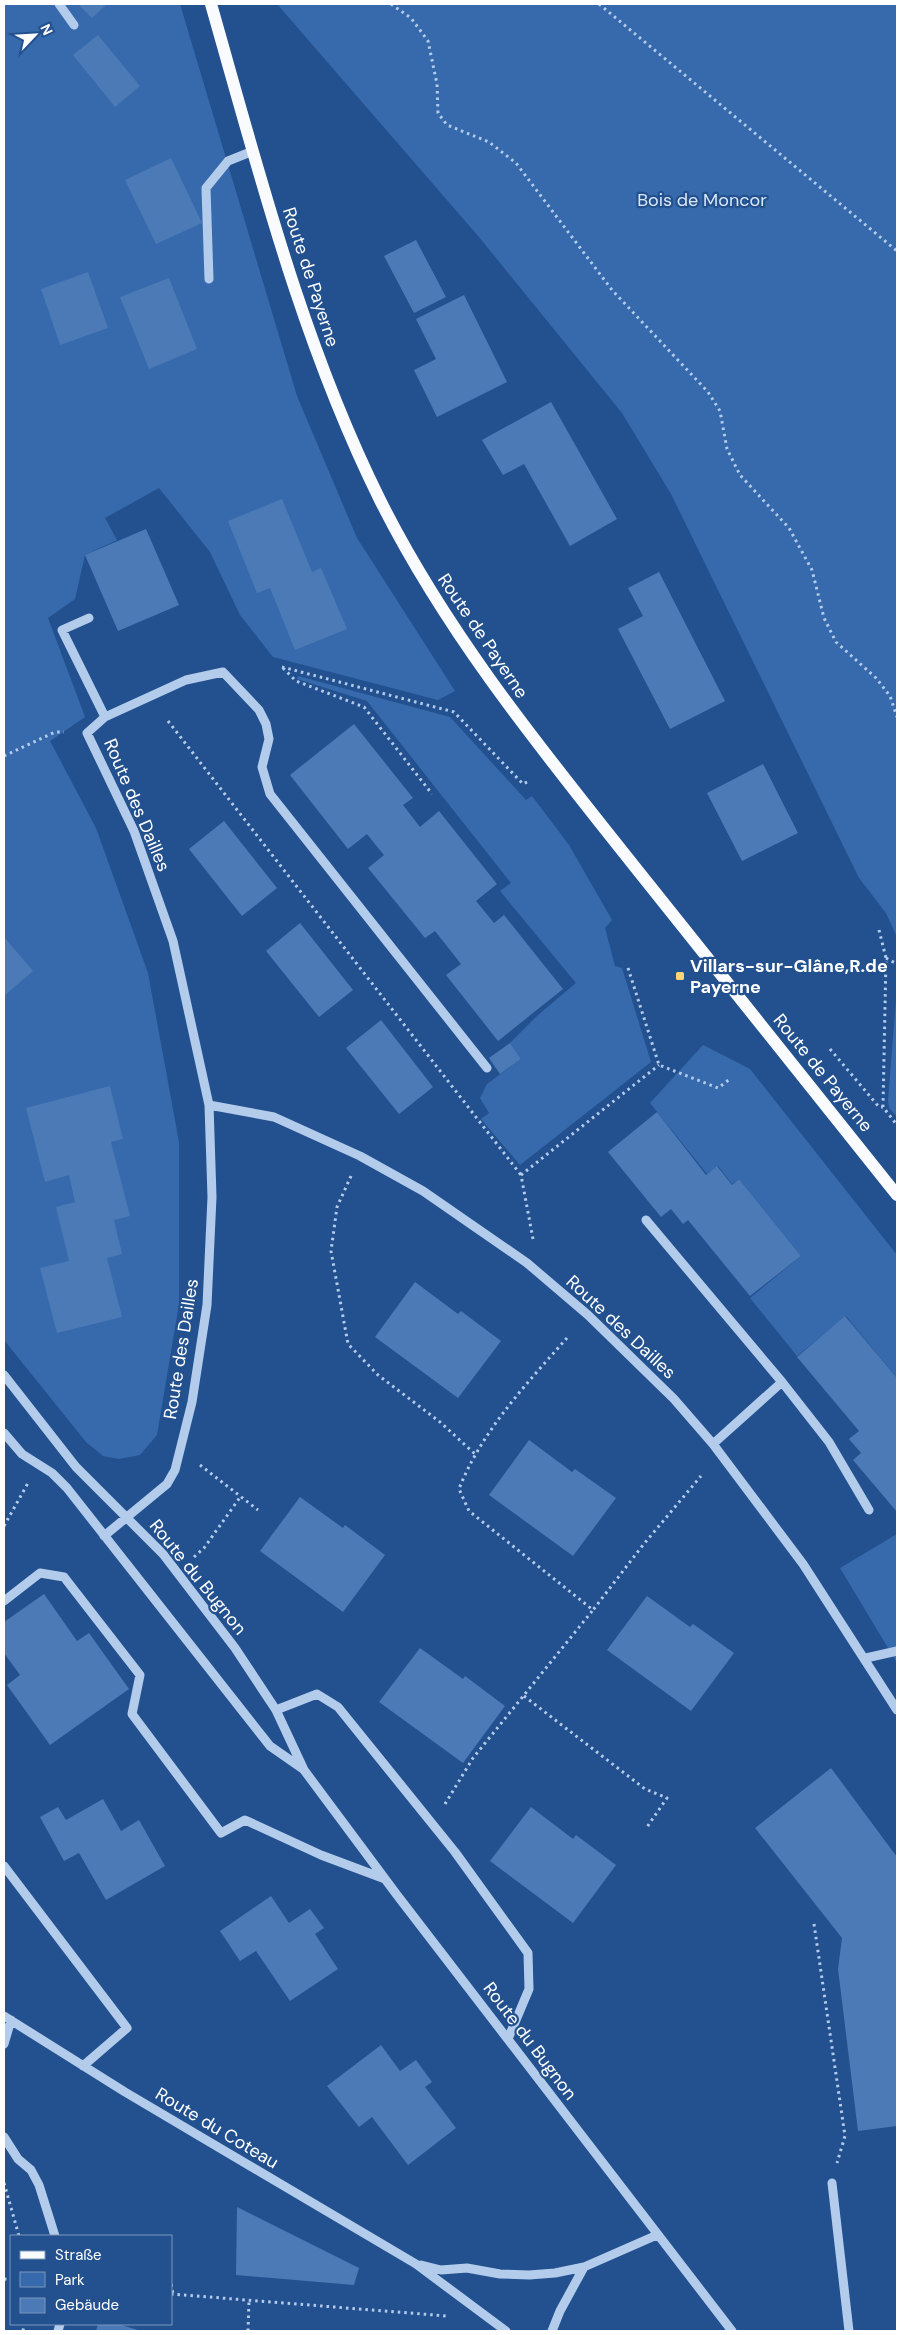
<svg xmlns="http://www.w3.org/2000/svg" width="901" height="2335" font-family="'DM Sans',sans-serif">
	<rect width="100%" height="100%" fill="#23518f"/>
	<path fill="#376aac" d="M4 4H180L297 396 357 538 455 691 438 700 273 657 240 615 210 552 159 488 105 518 117 540 85 555 75 599 48 618 85 717 50 741 96 828 148 973 179 1142V1304L157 1435 140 1455 119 1459 103 1456 86 1442 4 1340Z
		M277 4H897V937L886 913 859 878 671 494 622 413 479 237Z
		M298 676 450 717 526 800 532 796 569 845 612 920 605 928 615 966 622 968 651 1062 520 1165 481 1119 489 1113 480 1098 487 1084 521 1059 510 1043 538 1015 576 983 500 891 511 883 367 701 297 679Z
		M897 987V1117L889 1108 888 1101Z
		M703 1045 750 1069 897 1255V1378L846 1316 797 1356 750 1298 801 1256 739 1179 732 1184 718 1166 707 1174 650 1103Z
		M897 1534V1663L840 1568Z"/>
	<path fill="#4b7ab6" d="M78 4H107L92 18Z
		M98 35 140 86 115 107 73 55Z
		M171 158 202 223 156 244 125 180Z
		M416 240 446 297 414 313 384 256Z
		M88 272 108 328 60 345 41 289Z
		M169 278 197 349 149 369 120 297Z
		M464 295 507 382 437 417 414 370 436 359 416 319Z
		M551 402 617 519 570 546 524 464 503 475 482 440Z
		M282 499 312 572 321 568 347 629 295 650 270 588 257 593 228 521Z
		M146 529 179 605 118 631 85 555Z
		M659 572 725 701 670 729 618 629 643 616 628 588Z
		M354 724 413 798 403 805 420 827 439 811 497 884 476 901 494 923 504 915 563 989 498 1041 446 975 461 964 435 931 425 938 368 868 384 855 374 843 367 834 348 849 290 775Z
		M763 764 798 833 742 861 707 793Z
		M224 821 277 888 242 916 189 849Z
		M300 923 353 990 319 1017 266 951Z
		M4 937 33 971 4 996Z
		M381 1020 433 1087 399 1114 346 1048Z
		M510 1043 521 1059 500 1074 489 1058Z
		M110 1086 123 1139 111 1142 130 1216 114 1220 122 1254 107 1258 122 1317 57 1333 40 1268 69 1261 56 1207 75 1202 69 1175 45 1182 26 1108Z
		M657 1112 706 1175 717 1166 732 1185 739 1179 801 1256 750 1296 688 1220 683 1224 671 1209 661 1217 608 1152Z
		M415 1282 458 1314 461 1311 501 1341 458 1398 375 1337Z
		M845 1316 897 1378V1512L853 1460 861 1453 849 1439 859 1431 797 1357Z
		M529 1440 572 1472 575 1469 616 1498 573 1556 489 1495Z
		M300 1497 343 1528 345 1525 385 1555 343 1612 260 1551Z
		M44 1594 77 1641 89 1633 129 1689 50 1745 7 1685 20 1675 4 1653V1622Z
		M647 1596 690 1627 693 1624 734 1653 691 1711 607 1650Z
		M420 1648 463 1679 465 1676 505 1706 463 1763 379 1702Z
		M831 1768 897 1857V2126L858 2131 838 1969 842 1938 755 1828Z
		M103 1799 121 1831 139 1820 165 1866 106 1900 79 1853 64 1861 40 1817 58 1807 66 1820Z
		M531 1807 573 1839 576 1835 616 1865 573 1923 490 1861Z
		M271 1896 289 1923 310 1909 324 1928 315 1934 338 1969 290 2001 256 1951 240 1961 220 1931Z
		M381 2045 400 2071 416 2060 432 2082 425 2087 456 2128 408 2165 372 2117 359 2127 327 2086Z
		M237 2207 359 2268 354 2285 236 2275Z
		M98 2324H118L141 2331H96Z"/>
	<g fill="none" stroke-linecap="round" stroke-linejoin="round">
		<path stroke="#b4ccec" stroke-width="3" stroke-dasharray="2.5 4" stroke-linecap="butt" d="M391 4 411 18 428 41 437 84 438 113 447 125 489 142 516 163 612 290 708 392 720 411 727 449 740 475 789 528 812 570 824 618 836 642 876 678 890 696 897 717
			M599 4 897 251
			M282 667 454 712 523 784 529 781
			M283 668 296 681 364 707 432 794
			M168 721 521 1175
			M4 756 55 732H64
			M879 930 886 958 883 1107 897 1125
			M886 958 897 964
			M628 968 659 1065 718 1088 730 1079
			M830 1049 879 1107H883
			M351 1176 337 1207 331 1251 348 1344 378 1375 440 1422 475 1454
			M533 1239 521 1175 659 1065
			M567 1338C527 1383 481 1432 459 1489L469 1511 593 1610 643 1545 701 1476
			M200 1465 258 1510
			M4 1526 28 1483
			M194 1557 204 1548 241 1496
			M524 1696 645 1789 667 1798 647 1827
			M445 1804 473 1758 593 1610
			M814 1924 845 2136 837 2163
			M4 2183 19 2236
			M4 2279 11 2280
			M171 2284 173 2294
			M171 2294 447 2316
			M23 2331 24 2324
			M248 2331 249 2301"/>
		<path stroke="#b4ccec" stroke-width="9" d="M59 4 74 25
			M209 279 206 188 228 161 253 151
			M89 618 62 630 105 717
			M209 1105 274 1117 360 1156 423 1191 527 1263 588 1315 674 1399 713 1444 803 1564 897 1710
			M646 1220 782 1382 713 1444
			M4 1375 76 1467 163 1554 235 1648 276 1710 304 1770 397 1895 732 2331
			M782 1382 829 1442 869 1510
			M4 1433 22 1454 52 1473 67 1488 270 1746 303 1769
			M104 1536 167 1484 175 1470 192 1402 207 1305 212 1197 209 1105 173 941 134 831 87 733 105 717 186 680 223 672 259 710 266 724 269 739 262 767 270 794 487 1068
			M4 1601 40 1573 64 1577 140 1675 132 1714 221 1833 245 1820 321 1855 385 1879
			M866 1658 897 1651
			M276 1710 317 1694 338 1707 455 1852 528 1953 529 1989 508 2039
			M4 1866 127 2028 83 2066
			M4 2016 125 2092 416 2264 506 2331
			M4 2044 11 2020
			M4 2137 18 2159 31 2170 39 2185 55 2236
			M832 2183 849 2331
			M421 2265 441 2270 467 2268 500 2274 529 2275 555 2273 584 2267
			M58 2331 60 2324
			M552 2331 560 2311 584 2267 657 2235"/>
		<path stroke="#f9fbff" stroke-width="12" d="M211 4C259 172 302 343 380 500 447 634 542 750 635 867 722 976 810 1085 897 1195"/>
	</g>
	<rect fill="#f7d477" stroke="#23518f" stroke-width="2" x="675" y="971" width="10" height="10" rx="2.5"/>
	<g text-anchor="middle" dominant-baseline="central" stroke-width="4.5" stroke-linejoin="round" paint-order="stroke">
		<g font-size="18" fill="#d9e7f9" stroke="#23518f">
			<text x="702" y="200">Bois de Moncor</text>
		</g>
		<g font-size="18" fill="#fff" stroke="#23518f">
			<text transform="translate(311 277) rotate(72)">Route de Payerne</text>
			<text transform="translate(483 636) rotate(56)">Route de Payerne</text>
			<text transform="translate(137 805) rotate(67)">Route des Dailles</text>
			<text transform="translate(823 1073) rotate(51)">Route de Payerne</text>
			<text transform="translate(621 1327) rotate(43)">Route des Dailles</text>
			<text transform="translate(181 1349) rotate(-81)">Route des Dailles</text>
			<text transform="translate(198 1577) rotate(51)">Route du Bugnon</text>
			<text transform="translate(530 2041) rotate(53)">Route du Bugnon</text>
			<text transform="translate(217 2128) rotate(31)">Route du Coteau</text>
		</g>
		<g font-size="18" font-weight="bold" fill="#fff" stroke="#23518f" text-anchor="start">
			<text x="690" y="966">Villars-sur-Glâne,R.de<tspan x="690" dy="21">Payerne</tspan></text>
		</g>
	</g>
	<rect width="901" height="2335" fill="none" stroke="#ffffff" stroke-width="10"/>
	<rect x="10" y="2235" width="162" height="90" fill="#23518f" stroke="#7b97bc"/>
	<rect x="20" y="2251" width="25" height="8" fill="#f9fbff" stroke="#7b97bc"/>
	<text x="55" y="2260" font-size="15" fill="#ffffff">Straße</text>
	<rect x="20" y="2272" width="25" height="15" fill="#376aac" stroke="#7b97bc"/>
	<text x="55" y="2285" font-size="15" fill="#ffffff">Park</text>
	<rect x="20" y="2298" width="25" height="15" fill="#4b7ab6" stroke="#7b97bc"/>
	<text x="55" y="2310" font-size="15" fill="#ffffff">Gebäude</text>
	<g transform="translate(35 35) rotate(65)" stroke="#23518f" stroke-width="4" paint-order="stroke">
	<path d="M0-4L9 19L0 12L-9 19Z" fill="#ffffff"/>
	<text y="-8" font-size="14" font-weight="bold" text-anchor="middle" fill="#ffffff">N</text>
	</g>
</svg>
